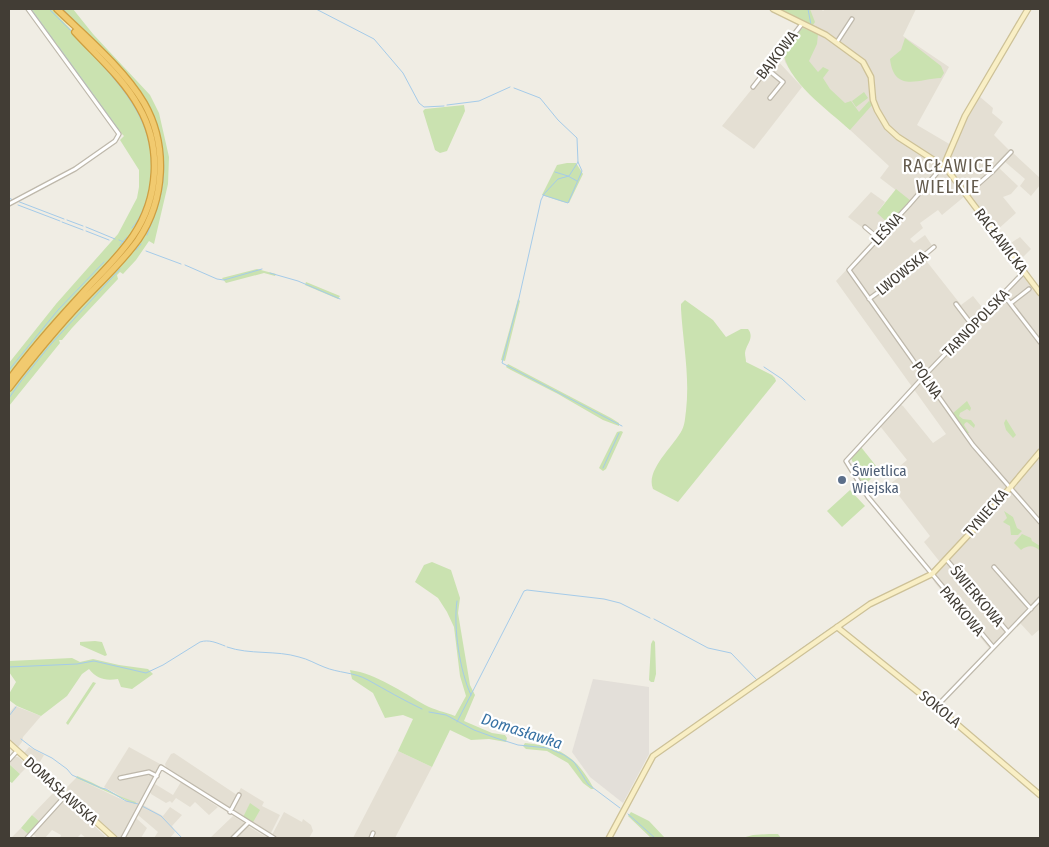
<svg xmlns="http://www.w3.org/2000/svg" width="1049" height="847" font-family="'Fira Sans Condensed',sans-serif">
	<rect width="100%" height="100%" fill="#f0ede4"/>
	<path fill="#e4dfd3" d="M810 9H821L823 11 825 9H916L903 36 949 67 917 125 951 145 944 163 908 141 906 143 942 165 965 196 942 215 938 210 920 223 923 228 910 239 914 243 925 235 933 247 883 286 885 289 924 258 961 305 973 296 985 311 1020 272 1040 298V629L1032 636 1020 623 994 648H989L935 583 928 570H931L940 562 924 542 930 536 890 484 904 473 900 466 907 460 880 426 900 404 903 406 933 443 946 434 836 281 875 239 874 236 848 217 871 192 885 202 877 213 910 201 880 178 889 166 809 92 791 72 785 62 783 53 794 35 812 17Z
		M776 59 802 87 754 149 722 126Z
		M979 96 993 108 992 113 1003 122 994 135 1009 150 989 174 967 192 947 165 964 122Z
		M1012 152 1040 178V185L1031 196 1020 186 1025 179 1004 161Z
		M998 167 1018 186 1011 194 1003 197 1016 213 996 231 969 195Z
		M1020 237 1031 249 1020 260 1008 245Z
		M15 706 41 716 23 737 22 742 18 747 9 739V713Z
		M29 747 44 755 38 765 24 753Z
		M129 747 160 764 156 772H154L149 770 117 776 118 781 124 780V778L149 773 152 775 153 777 121 838H118L65 789 76 778 125 801 126 799 104 787Z
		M398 751 432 767 395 838H373L376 835 372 833 369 838H353Z
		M174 753 237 795 241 788 264 802 262 806 280 815 271 833H269L252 824 250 804 243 817 233 811 239 796 237 795 230 807 228 808 166 767 165 764 171 754Z
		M15 757H18L28 766 20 774 9 764Z
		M181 782 218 807 209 815 195 802 190 807 176 798 172 803 170 801 166 803 151 794 150 792 155 784 173 795Z
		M56 790 63 797 40 822 32 815Z
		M65 799 105 836 103 838H86L81 834 77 838H60L61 835 52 830 45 838H37L33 834Z
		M143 805 163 816 170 807 182 815 172 826 175 832 170 838H154L158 832 138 815Z
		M284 812 302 822 303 819 311 825 313 831 309 838H278L272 835Z
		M233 816 246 824 232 838H210Z
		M136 818 147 828 141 838H125Z
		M248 826 261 834 270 838H236Z
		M21 828 29 835 25 838H11Z"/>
	<path fill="#e3dfd9" d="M593 679 649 687V754L623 803 590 777 572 752Z"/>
	<path fill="#cae2b0" d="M30 9H52C114 78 194 140 128 239L124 241 121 248 56 318 9 375V363L56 304 118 234 137 198 139 187V170L120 140 124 136 120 132Z
		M60 9H73L93 34 150 95 159 113 169 157 168 184 154 244 149 241 136 260 123 274 120 272 117 275 118 279 72 328 62 340H59L60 343 9 406V393L31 365 144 233 162 162 144 99Z
		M776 9H810L815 22 813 25 807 24Z
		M803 28 818 34 817 44 809 61 818 72 823 67 829 70 823 78 830 89 845 103 851 101 859 112 869 101 873 104 850 130C828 110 786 81 783 50L794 35Z
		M905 38 941 66 944 73 941 78C918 79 894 93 890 59L901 50Z
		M864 92 868 98 856 107 852 101Z
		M464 105 465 111 447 151 440 153 435 150 423 111 425 109Z
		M567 163H576L583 174 569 203 563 202 542 195 557 165Z
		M896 189 911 201 889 224 877 213Z
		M257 269 276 274 275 276 264 273 226 283 222 278Z
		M306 282 340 296 338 299 305 285Z
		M518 299 520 301 505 361 501 360Z
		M685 300 713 320 726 337 741 329H748C755 338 746 344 745 353 745 356 746 359 746 362L772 375 775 378 776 381 678 502 653 489C645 470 674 446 682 430 685 424 685 418 686 411 690 376 683 343 681 309V304Z
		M508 364 611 418 619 423V426L603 420 558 394 511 370 506 367Z
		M967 401 971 408 970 411 967 409 960 413 959 416 963 419 971 420 975 425 974 428 967 422 965 423 964 425 969 433 966 434 952 414Z
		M1006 419 1016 435 1013 438 1006 430 1004 423Z
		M621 431 623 432 606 469 603 471 599 468 617 432Z
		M861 447 880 471 863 486 851 458Z
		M850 490 865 506 842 527 827 511Z
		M1004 511 1013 517 1017 528 1022 531 1018 535H1011L1010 526 1003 522 1007 518Z
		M1022 534 1031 538 1032 541 1040 546V551C1034 545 1028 545 1021 550L1014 543Z
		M432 562 451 570 460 598 458 613 470 685 475 695 464 721 492 733 505 735 507 738 506 742 489 739 471 740 450 730 432 767 398 751 413 719 403 715 385 718 373 693 352 679 350 670C377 674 402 692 425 705 434 710 445 712 455 716L466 696 460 676 454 627 447 612 438 598 415 582 424 565Z
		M653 640 655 642 656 674 654 682H651L649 680 651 644Z
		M95 641 102 642 107 655 105 656 80 645V642Z
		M72 658 80 662 93 659 119 665 148 669 153 674 132 689 121 687 118 679C105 681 97 679 89 669L82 674 67 696 41 716 17 706 9 700V694L16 682 9 672V661Z
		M93 682 96 683 68 725 66 723Z
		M525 743C560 746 577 757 594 789H591L583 783 568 763 547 751 526 749 523 746Z
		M9 764 20 774 12 783 9 781Z
		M77 776C97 784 116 796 136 802L135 804 76 778Z
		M250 803 260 810 252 824 243 817Z
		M631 812 649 821 665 838H651L628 816Z
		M32 815 40 822 29 835 21 828Z
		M769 834H778L781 838H742L753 835Z"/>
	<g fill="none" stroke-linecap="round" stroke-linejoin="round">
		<path stroke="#a5cbe9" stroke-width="1" d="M31 9 55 42
			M49 9 73 33
			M63 9 79 26
			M316 9 374 39 403 73 419 103 424 107 444 106
			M808 9 811 25
			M84 45C122 87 160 124 150 186 147 200 142 217 132 228
			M58 46 119 130
			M131 80C160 113 171 160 159 202 156 213 151 224 147 235
			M514 88 540 98 558 120 577 138 578 162 569 176 558 179 544 194 541 200 519 298 502 363 622 426
			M447 105 479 101 510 87
			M555 172 568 176 577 181
			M543 195 568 203 582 171 578 162
			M9 198 13 200
			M17 201 64 219
			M18 205 60 221
			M67 220 83 226
			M62 222 83 230
			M86 227 115 239
			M86 231 109 240
			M119 240 124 242
			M120 245 127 237
			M136 250 141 244
			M146 251 181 264
			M185 265 217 279 224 280 262 269
			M270 273 298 281 340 299
			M764 367 782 379 805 400
			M9 370 58 310 104 262
			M9 398 21 381 51 344 120 269
			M603 468 619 433
			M457 601C453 627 460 672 471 695
			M654 619 708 648 731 653 757 680
			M227 647C250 655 276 650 299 657 308 659 316 664 324 667 338 673 354 672 368 680 386 690 403 700 422 709
			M9 667 77 664 94 661 146 673 163 665 200 642C209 639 217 643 225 646
			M429 712 446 715 474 730 496 738 518 745 548 748 564 755 574 762 588 784 620 808
			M9 716 16 707
			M457 722 524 591 527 590 604 599 620 603 650 618
			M21 739 34 749 52 758 67 769 72 775 101 788 106 789 126 801 138 804
			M653 753 831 628
			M142 806 161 816 182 838
			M628 814 655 838"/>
		<g stroke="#beb8ab" stroke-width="5.5">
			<path id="street" d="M837 42 852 19
				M767 69 783 82 770 98
				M753 87 802 24
				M943 166 909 205 849 270 973 445 1040 522
				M967 194 992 172 1011 152
				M9 204 75 169 115 141 119 134 28 9
				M865 227 878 238
				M1003 294 1040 342
				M869 299 891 283 934 247
				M1011 303 1029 289
				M956 304 972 325
				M946 559 1008 632
				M994 567 1031 609
				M993 647 868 497 846 461 927 373 1024 272
				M937 706 1040 599
				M9 760 17 751
				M120 778 149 772 157 776
				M230 812 239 795
				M27 838 66 795
				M123 838 161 767 274 838
				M233 838 248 823
				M371 838 373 833"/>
		</g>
		<g stroke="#cdc197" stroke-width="7">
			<path id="secondary" d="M773 9 826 35 863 62 871 77 873 100 877 110 887 127 898 137 946 168 1040 293
				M944 165 965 116 1028 9
				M837 627 938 708 1040 795
				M9 743 114 838
				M609 838 653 756 870 604 932 574 987 515 1040 452"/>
		</g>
		<g stroke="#cf9f40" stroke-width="8">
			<path id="highway" d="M9 380C31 350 55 323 80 296 98 276 118 258 133 236 159 198 162 147 139 107 123 78 97 56 75 32
				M9 388C30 361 51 335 74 310 95 287 120 265 138 240 165 200 168 145 144 103 124 69 85 36 57 9"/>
		</g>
		<use href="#street" stroke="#fff" stroke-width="3"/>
		<use href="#secondary" stroke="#f9efc5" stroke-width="4.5"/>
		<use href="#highway" stroke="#f1ca6f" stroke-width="5.5"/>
	</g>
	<circle fill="#5c6f8a" stroke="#fff" stroke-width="2" cx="842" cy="480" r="5"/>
	<g text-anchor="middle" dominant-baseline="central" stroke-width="4.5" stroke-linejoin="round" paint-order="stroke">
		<g font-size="15" fill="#423d35" stroke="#fff">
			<text transform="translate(777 55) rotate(-52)">BAJKOWA</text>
			<text transform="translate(887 229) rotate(-47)">LEŚNA</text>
			<text transform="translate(1001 241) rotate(53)">RACŁAWICKA</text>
			<text transform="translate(902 273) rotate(-39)">LWOWSKA</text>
			<text transform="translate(976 323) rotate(-46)">TARNOPOLSKA</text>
			<text transform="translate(927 380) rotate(55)">POLNA</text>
			<text transform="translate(986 513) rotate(-49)">TYNIECKA</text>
			<text transform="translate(977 596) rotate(50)">ŚWIERKOWA</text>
			<text transform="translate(962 611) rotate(50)">PARKOWA</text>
			<text transform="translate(940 709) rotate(39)">SOKOLA</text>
			<text transform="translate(61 791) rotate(42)">DOMASŁAWSKA</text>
		</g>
		<g font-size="15" fill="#4e5e75" stroke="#fff" text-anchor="start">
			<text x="852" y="471">Świetlica<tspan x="852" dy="17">Wiejska</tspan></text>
		</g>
		<g font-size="16" font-style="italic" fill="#3872a4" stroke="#fff">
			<text transform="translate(522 731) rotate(18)">Domasławka</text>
		</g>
		<g font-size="18" letter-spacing="1" fill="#645b4d" stroke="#fff">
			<text x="948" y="166">RACŁAWICE<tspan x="948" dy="21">WIELKIE</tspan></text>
		</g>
	</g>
	<rect width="1049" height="847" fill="none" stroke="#423d35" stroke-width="20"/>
</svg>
